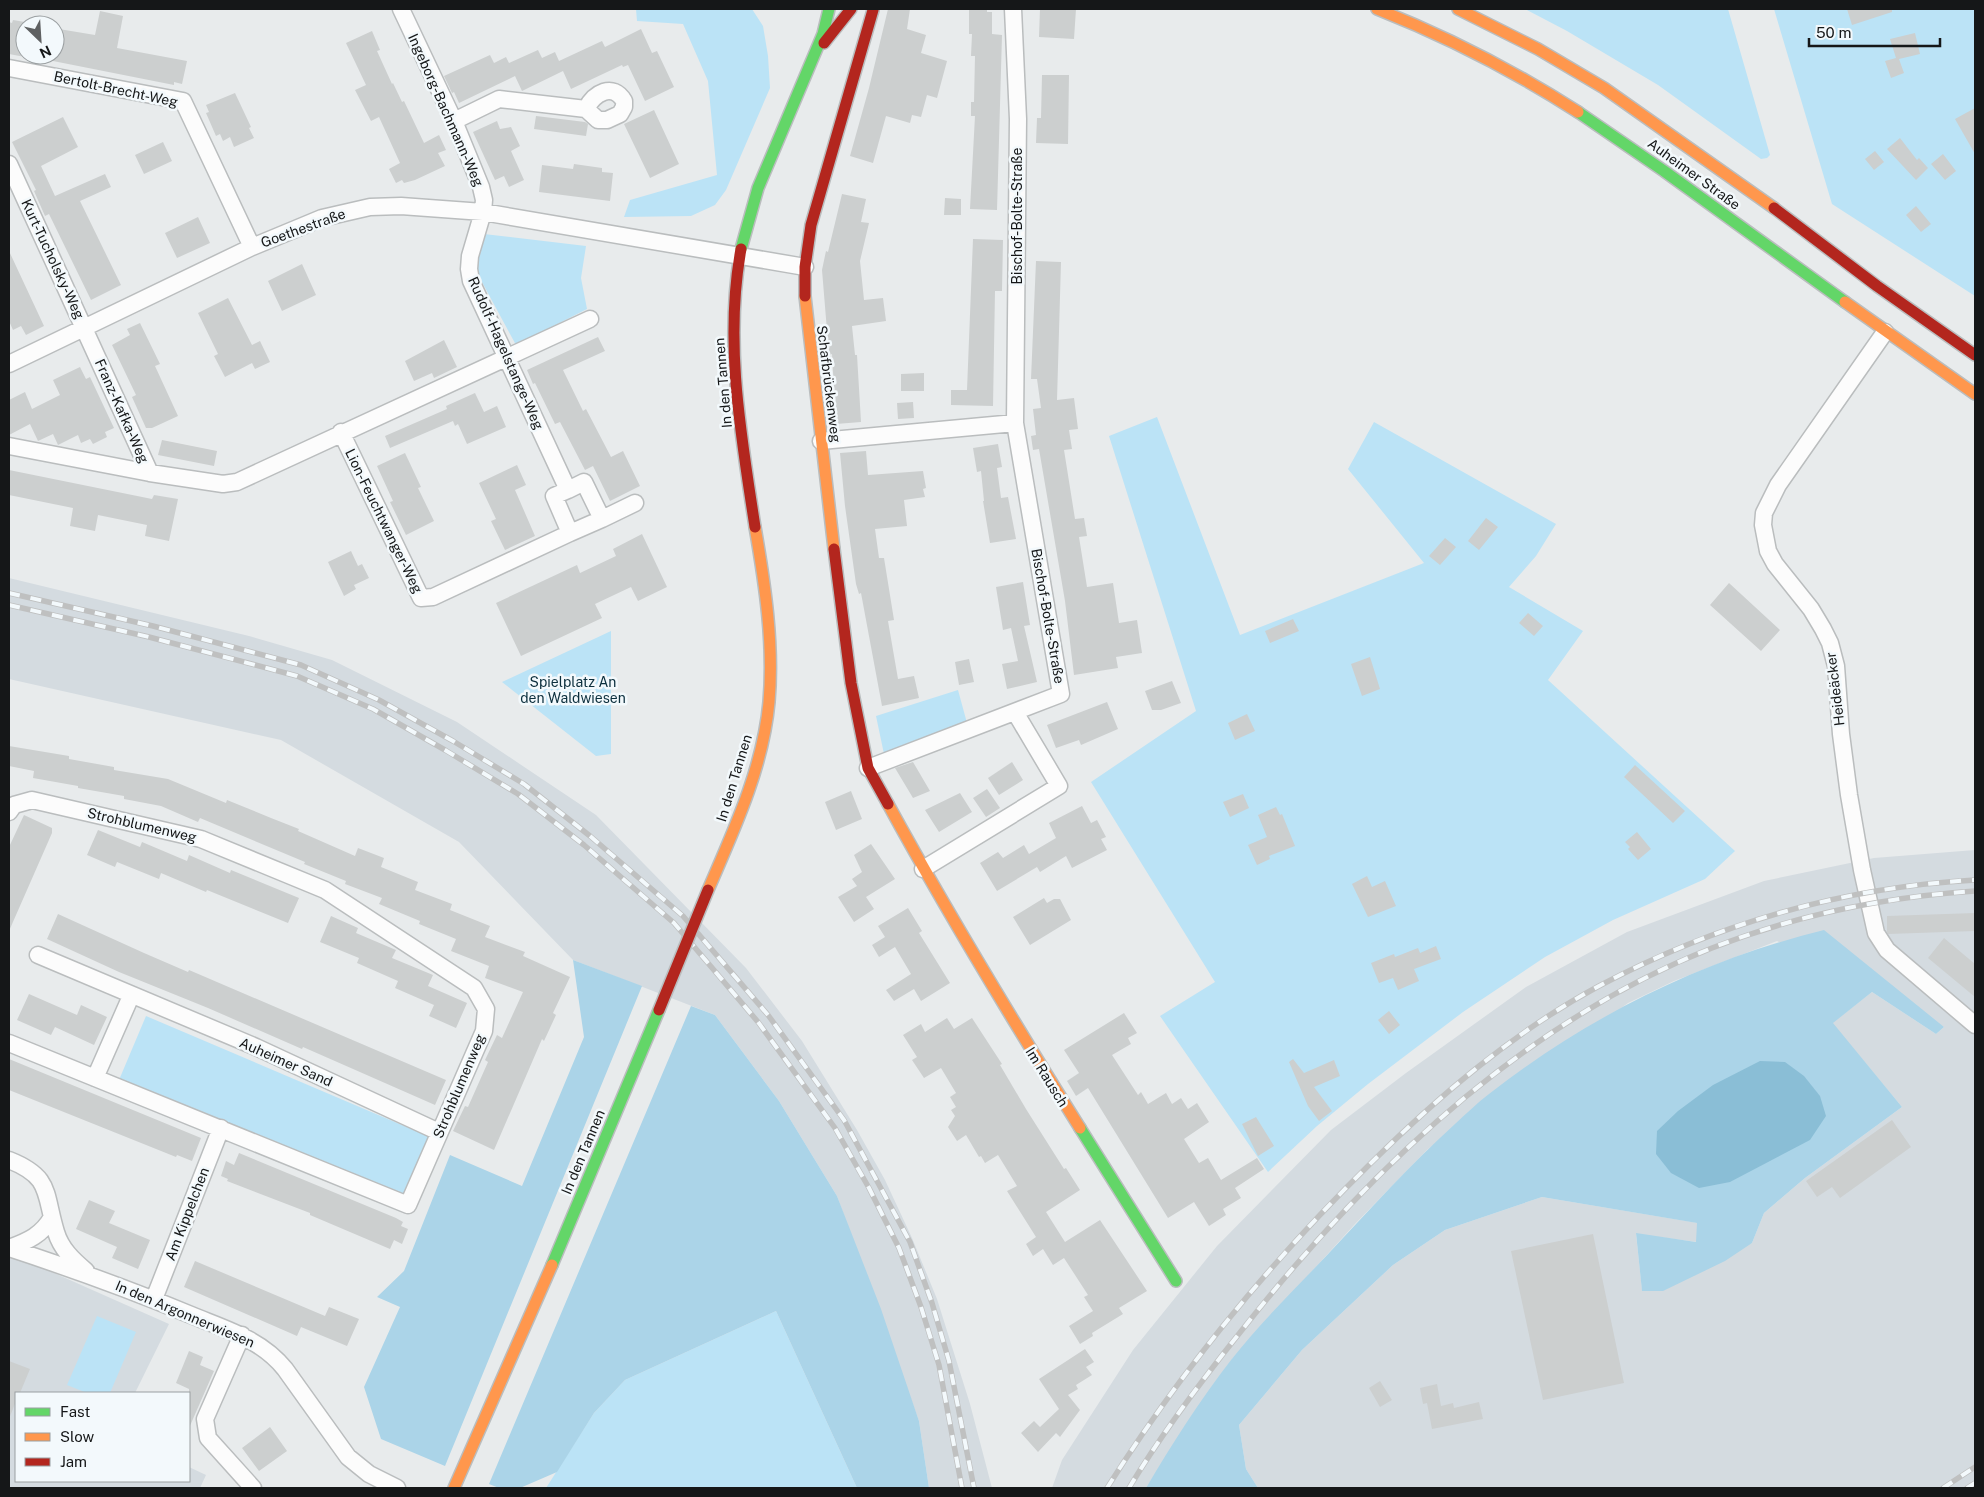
<svg xmlns="http://www.w3.org/2000/svg" width="1984" height="1497" font-family="'Public Sans',sans-serif">
	<rect width="100%" height="100%" fill="#e8ebec"/>
	<path fill="#d4dbe0" d="M9 578 249 636 332 660 457 722 596 815 746 968 802 1041 857 1130 885 1180 912 1238 937 1299 970 1404 992 1488H929L919 1421 837 1196 779 1101 715 1015 573 960 459 842 281 740 9 679Z
		M1975 850V1488H1258L1246 1469 1239 1425 1302 1350 1393 1265 1445 1230 1542 1197 1698 1223 1697 1242 1636 1234 1642 1290 1752 1243 1764 1213 1805 1178 1902 1107 1832 1023 1872 992 1936 1034 1944 1027 1777 941 1674 981 1628 1003 1428 1149 1355 1224 1232 1359 1194 1413 1146 1488H1052L1062 1460 1133 1350 1217 1246 1331 1130 1406 1073 1526 987 1627 932 1764 881 1874 858Z
		M9 1253 169 1324 135 1393H16V1481H189V1467L206 1475 200 1488H9Z"/>
	<path fill="#bbe3f6" d="M636 9H752L763 26 768 56 770 88 726 190 715 205 691 216 624 217 630 200 717 175 708 81 683 24 637 21Z
		M1525 9H1728L1770 155 1767 158 1761 159 1658 85 1567 31Z
		M1774 9H1975V296L1832 204Z
		M484 234 586 246 581 278 587 309 516 345 476 271 477 257Z
		M1157 417 1240 635 1424 563 1348 469 1374 422 1556 524 1536 556 1509 587 1583 631 1548 680 1735 851 1705 879 1613 920 1545 957 1463 1012 1368 1084 1317 1126 1268 1172 1160 1016 1215 982 1091 782 1196 711 1109 436Z
		M611 631V754L596 756 502 682Z
		M958 690 967 723 884 754 876 716Z
		M146 1016 430 1137 402 1200 119 1080Z
		M776 1311 857 1488H546L594 1413 625 1380Z
		M97 1316 136 1332 110 1393H87L67 1385Z"/>
	<path fill="#abd4e8" d="M1824 930 1944 1027 1936 1034 1872 992 1833 1023 1902 1107 1805 1178 1764 1213 1752 1243 1725 1261 1663 1291H1642L1636 1233 1696 1242 1697 1223 1542 1197 1445 1230 1393 1265 1302 1350 1239 1425 1246 1469 1258 1488H1146C1172 1444 1200 1400 1231 1360 1261 1322 1296 1288 1329 1253 1370 1209 1411 1164 1455 1124 1466 1114 1477 1103 1489 1094 1589 1016 1702 960 1824 930Z
		M573 960 642 986 445 1466 381 1439 364 1387 400 1307 377 1297 404 1271 450 1155 522 1186 584 1037Z
		M691 1006 715 1015 779 1101 837 1196 881 1309 919 1421 929 1488H857L776 1311 625 1380 594 1413 557 1472 520 1488H499L489 1484Z"/>
	<path fill="#8abed6" d="M1760 1061 1785 1062 1804 1076 1820 1096 1826 1116 1810 1140 1730 1182 1699 1188 1671 1173 1656 1154 1657 1131 1678 1111 1713 1085Z"/>
	<path fill="#cccfcf" d="M888 9H910L907 29 926 35 921 53 947 61 937 98 927 95 921 117 912 115 910 123 886 116 873 163 850 156 869 88Z
		M969 9H987V12H992V34L1002 35 997 210 970 209 975 116H971V102H974L975 56H971L972 34H969Z
		M1040 9H1076L1074 39 1039 37Z
		M1847 9H1892V12L1852 25Z
		M100 11 123 16 117 48 187 61 182 84 174 82V85L53 61 59 29 95 35Z
		M13 20 25 22V57L9 54V22L12 23Z
		M641 29 652 53 657 51 674 87 645 101 628 65 623 67 622 65 571 89 563 71 522 91 515 76 459 103 454 92 452 93 444 76 490 55 494 63 506 57 509 63 538 50 542 58 555 52 559 61 602 41 605 47Z
		M372 31 380 50 377 51 392 84 393 83 402 102 404 101 424 143 439 135 446 150 438 153 445 166 415 180 404 183 402 180 396 183 389 169 400 163 379 117 371 121 355 90 366 85 346 43Z
		M1915 33 1920 54 1899 59 1904 73 1891 78 1885 61 1896 58 1890 39Z
		M1042 75H1069L1068 144 1036 143 1037 118H1041Z
		M235 93 251 127 249 128 254 138 234 147 230 137 223 141 220 134 216 136 206 113 209 112 206 105Z
		M1975 108V154L1955 119Z
		M654 110 679 164 650 178 624 124Z
		M536 116 585 122 588 124 586 136 534 129Z
		M63 117 78 147 41 166 55 196 105 174 111 187 80 201 121 285 91 300 49 214 45 216 34 191 36 190 12 142Z
		M497 121 500 129 511 127 520 146 511 151 524 180 509 187 504 176 495 180 473 132Z
		M1900 138 1917 160 1919 158 1928 168 1916 180 1887 149Z
		M163 142 172 161 144 174 135 155Z
		M1875 151 1884 162 1874 170 1865 159Z
		M1943 154 1956 171 1945 180 1931 164Z
		M574 164 602 168V172L613 173 610 201 539 192 542 165 573 169Z
		M842 194 866 199 861 222 869 223 860 261 864 300 883 298 886 321 852 326 855 355H857L861 422 836 424 832 354 829 355 822 270 826 251 828 252Z
		M945 198 961 199V215H944Z
		M1916 206 1931 224 1921 232 1906 215Z
		M198 217 210 243 177 258 165 233Z
		M973 239 1003 240 1002 291H995L993 406 951 405V390H967Z
		M9 251 44 326 26 335 21 326 13 330 9 321Z
		M1036 261 1061 262 1057 400 1074 398 1078 429 1069 430 1072 449 1064 450 1075 519 1084 518 1087 536 1079 537 1087 587 1113 583 1119 623 1137 620 1142 653 1116 657 1118 668 1074 675 1065 601 1039 449 1033 450 1031 436 1036 435 1033 409 1041 408 1037 379H1031Z
		M302 264 316 295 282 311 268 281Z
		M228 298 252 345 260 341 270 362 255 369 252 363 225 377 214 356 218 354 198 313Z
		M140 323 160 364 155 366 178 416 152 428H146L132 397 136 395 112 345 130 335 127 329Z
		M598 337 605 351 563 370 583 411 586 409 611 457 623 451 640 486 610 501 593 466 585 470 560 422 555 424 535 383 533 384 527 370Z
		M444 340 457 367 434 378 432 373 414 381 405 361Z
		M80 367 86 379 90 377 114 428 105 432 107 437 93 444 90 439 81 443 78 435 58 445 53 434 38 441 30 424 9 435V400L25 392 32 409 60 395 53 380Z
		M924 373V391H901V374Z
		M475 393 484 412 497 406 506 427 467 444 458 424 455 426 453 421 390 448 385 436 447 409 446 406Z
		M913 402 914 418 898 419 897 403Z
		M162 440 217 451 214 466 158 455Z
		M998 444 1002 467 997 468 1001 498 1008 497 1016 539 990 543 983 501H984L981 471 977 472 973 448Z
		M866 451 868 475 923 471 926 488 923 489 925 497 904 500 907 526 875 529 879 558H884L894 620 888 621 898 679 914 676 919 698 882 706 861 593 859 594 856 584 845 506 840 453Z
		M405 453 421 487 418 488 434 521 406 535 390 502 393 501 377 466Z
		M517 465 526 485 515 490 535 536 505 550 491 521 496 519 479 483Z
		M9 470 152 499 154 495 178 499 169 541 145 536 147 525 98 515 95 531 70 526 73 508 9 495Z
		M1486 518 1498 527 1479 550 1468 541Z
		M642 534 667 587 638 601 631 587 595 604 602 618 521 656 496 603 577 565 580 573 616 556 613 549Z
		M1445 538 1456 547 1440 565 1429 556Z
		M351 551 358 566 362 564 369 578 354 585 356 589 344 596 328 562Z
		M1023 582 1030 625 1024 626 1037 682 1007 689 1002 664 1018 661 1011 628 1003 630 996 587Z
		M1729 583 1780 630 1761 651 1710 605Z
		M1528 613 1543 626 1534 636 1519 623Z
		M1293 619 1299 631 1270 643 1265 631Z
		M1370 657 1380 689 1362 696 1351 664Z
		M969 659 974 682 959 685 955 662Z
		M1172 681 1181 703 1161 710H1152L1145 691Z
		M1107 702 1118 729 1081 745 1079 740 1056 748 1047 725Z
		M1247 714 1255 731 1235 740 1228 723Z
		M9 746 69 756V759L114 767V770L168 779 226 803 227 800 271 818 299 829 298 831 355 856 358 848 384 858 381 867 418 882 415 890 452 904 450 910 490 926 485 937 525 952 523 956 570 977 553 1013 556 1015 544 1041 542 1039 494 1150 453 1131 465 1106 468 1107 488 1062 485 1060 497 1035 502 1038 523 992 485 978 489 966 451 951 456 939 419 924 420 921 379 904 382 898 345 884 346 881 304 864 305 862 200 818 198 822 161 806 124 799V796L78 788V786L33 778 34 771 9 766Z
		M913 762 930 791 913 798 895 768Z
		M1012 762 1023 780 999 795 988 778Z
		M1635 765 1685 811 1673 823 1624 777Z
		M987 789 1000 808 986 817 973 798Z
		M851 791 862 819 836 830 825 802Z
		M960 793 972 812 939 832 925 810Z
		M1243 794 1249 808 1230 817 1223 802Z
		M1082 806 1091 823 1097 820 1106 837 1101 839 1107 850 1072 868 1066 856 1040 872 1037 867 997 891 980 863 998 852 1003 858 1024 845 1029 854 1056 838 1049 823Z
		M1276 807 1280 815 1282 814 1295 846 1269 856 1270 859 1257 865 1248 845 1267 837 1258 815Z
		M24 815 52 828V833L9 931V847Z
		M98 830 140 847 142 842 187 861 189 855 230 873 231 870 299 898 288 923 207 890 206 892 161 873 159 879 117 862 115 867 87 855Z
		M1637 832 1651 849 1638 860 1628 849 1630 847 1625 842Z
		M871 844 895 879 866 897 874 909 854 922 838 897 857 886 852 879 862 872 854 855Z
		M1367 876 1372 887 1385 881 1396 906 1368 917 1352 884Z
		M1044 898 1047 903 1054 899H1060L1071 920 1030 945 1013 917Z
		M908 908 922 931 919 933 950 983 921 1001 914 989 894 1001 886 990 911 974 895 947 879 957 872 945 885 937 878 926Z
		M1975 913V931L1888 934 1887 932V916Z
		M58 914 144 953 188 972 189 970 446 1080 435 1105 303 1047 302 1049 208 1008 119 972 47 939Z
		M331 916 358 928 356 933 396 950 392 958 433 975 428 986 467 1003 456 1028 429 1016 434 1005 395 988 398 981 357 963 359 958 320 942Z
		M1944 938 1975 964V997L1928 958Z
		M1436 946 1441 959 1414 969 1419 981 1398 990 1393 978 1379 983 1371 963 1394 954 1395 957 1418 948 1420 953Z
		M29 994 77 1015 81 1005 107 1017 94 1045 55 1027 51 1035 17 1020Z
		M1389 1011 1400 1025 1389 1034 1378 1020Z
		M1124 1013 1137 1033 1128 1038 1131 1044 1112 1055 1138 1095 1141 1092 1148 1104 1166 1093 1172 1104 1181 1098 1188 1109 1197 1103 1209 1122 1184 1139 1199 1163 1208 1158 1221 1180 1257 1158 1264 1169 1235 1188 1241 1198 1223 1209 1226 1215 1209 1226 1194 1202 1168 1218 1088 1088 1076 1096 1067 1081 1079 1073 1064 1050Z
		M947 1018 954 1029 972 1018 1002 1064 1000 1065 1026 1109 1064 1169 1066 1168 1080 1190 1046 1212 1065 1242 1100 1220 1147 1291 1119 1308 1123 1314 1092 1333 1093 1336 1080 1344 1069 1326 1093 1311 1084 1297 1088 1295 1064 1258 1053 1265 1043 1249 1033 1256 1026 1244 1036 1237 1007 1191 1017 1186 998 1155 985 1163 981 1156 979 1157 966 1135 957 1141 948 1127 955 1116 951 1110 956 1107 950 1097 956 1093 941 1068 924 1078 912 1060 917 1057 903 1035 921 1024 925 1032Z
		M9 1059 201 1138 192 1161 177 1155 176 1157 9 1090Z
		M1293 1059 1304 1073 1334 1060 1340 1076 1314 1087 1332 1111 1319 1121 1308 1106 1289 1062Z
		M1256 1117 1274 1146 1258 1156 1242 1124Z
		M1892 1120 1911 1147 1840 1198 1832 1187 1817 1197 1806 1181Z
		M239 1153 396 1218 403 1222 401 1226 408 1229 402 1244 394 1240 390 1249 310 1215V1213L227 1181 228 1179 221 1176 226 1161 234 1165Z
		M89 1200 115 1211 109 1223 150 1240 138 1269 112 1258 117 1247 76 1229Z
		M1593 1234 1624 1383 1543 1400 1511 1251Z
		M195 1261 325 1316 329 1307 359 1319 347 1346 301 1327 297 1336 184 1287Z
		M1085 1349 1094 1362 1086 1367 1092 1375 1076 1385 1078 1389 1068 1395 1080 1410 1060 1437 1056 1433 1038 1452 1021 1433 1034 1421 1040 1427 1059 1409 1039 1379Z
		M189 1351 203 1357 200 1365 214 1371 189 1428V1389L176 1383Z
		M9 1361 30 1369 20 1393H16V1401L9 1419Z
		M1380 1381 1392 1400 1380 1407 1369 1388Z
		M1437 1384 1441 1406 1453 1403 1454 1408 1479 1402 1483 1419 1432 1429 1427 1403 1423 1404 1420 1388Z
		M270 1427 287 1451 259 1471 242 1448Z"/>
	<g fill="none" stroke-linecap="round" stroke-linejoin="round">
		<g stroke="#babdbe" stroke-width="19">
			<path id="street" d="M401 9 454 121 481 187 484 200 483 212 470 256 469 269 471 281 568 490 584 482 602 519 570 533 554 496 568 490
				M9 68 183 101 252 247
				M454 121 499 99 586 109 598 120H607L620 114 624 107V101C613 82 594 93 586 109
				M9 164 150 473
				M1885 332 1778 485 1764 513 1763 525 1768 551 1775 564 1811 609 1823 629 1830 643 1836 666 1841 734 1849 795 1862 870 1876 933 1887 950 1975 1025
				M9 364 252 247 322 218 370 207 401 206 483 212 805 267
				M341 432 421 598 433 597 570 533
				M821 441 1015 423
				M9 446 150 473 223 484 237 482 590 319
				M602 519 635 503
				M868 768 1061 694 1015 423 1018 119 1013 9
				M9 812 14 805 32 800 201 839 325 890 474 988 486 1009 484 1031 408 1205 9 1043
				M923 869 1059 786 1015 712
				M38 955 256 1047 439 1132
				M95 1078 131 996
				M9 1160C52 1177 44 1193 56 1232 61 1249 73 1260 86 1271
				M9 1248C70 1268 131 1290 191 1315 225 1329 261 1339 285 1369L348 1457 369 1474 397 1488
				M9 1248C28 1241 42 1235 52 1217
				M154 1299 221 1128
				M242 1335 205 1419 208 1438 253 1488"/>
		</g>
		<g stroke="#babdbe" stroke-width="14">
			<path id="fast" d="M1578 112 1664 171 1845 302
				M741 249 758 188 823 34 829 9
				M1080 1128 1176 1281
				M552 1265 659 1010"/>
		</g>
		<g stroke="#babdbe" stroke-width="14">
			<path id="slow" d="M1377 9C1448 37 1514 71 1578 112
				M1458 9 1538 49 1604 88 1774 208
				M805 296 834 549
				M1845 302 1975 394
				M888 804C948 914 1013 1021 1080 1128
				M708 890C734 830 763 768 769 702 774 644 765 584 755 527
				M454 1488 552 1265"/>
		</g>
		<g stroke="#babdbe" stroke-width="14">
			<path id="jam" d="M824 43 851 9
				M1774 208 1877 286 1975 355
				M741 249C724 342 741 435 755 527
				M805 296V267L811 225 873 10
				M834 549 851 683 868 768 888 804"/>
		</g>
		<use href="#street" stroke="#fcfcfc" stroke-width="16"/>
		<use href="#fast" stroke="#63d668" stroke-width="11"/>
		<use href="#slow" stroke="#ff974d" stroke-width="11"/>
		<use href="#jam" stroke="#b3261e" stroke-width="11"/>
		<g stroke="#bfc0c0" stroke-width="5.5">
			<path id="rail" d="M9 593 153 626 301 665 379 700 453 741 524 784 590 836 683 916 768 1015 844 1120 910 1242 932 1303 949 1361 974 1488
				M9 605 149 637 297 676 373 709 445 750 518 794 584 845 674 923 758 1022 835 1128 869 1188 899 1248 921 1307 939 1365 962 1488
				M1107 1488C1182 1369 1272 1260 1372 1162 1440 1095 1515 1031 1599 986 1715 924 1844 887 1975 880
				M1129 1488C1162 1433 1202 1380 1242 1330 1366 1173 1523 1022 1712 948 1796 915 1885 897 1975 891
				M1943 1488 1975 1467
				M1967 1488 1975 1483"/>
		</g>
		<use href="#rail" stroke="#f3f9fc" stroke-width="4" stroke-dasharray="11" stroke-linecap="butt"/>
		<g stroke="#babdbe" stroke-width="14" stroke-linecap="butt">
			<path id="jam-bridge" d="M659 1010 708 890"/>
		</g>
		<use href="#jam-bridge" stroke="#b3261e" stroke-width="11"/>
	</g>
	<g text-anchor="middle" dominant-baseline="central" stroke-width="5" stroke-linejoin="round" paint-order="stroke">
		<g font-size="14" fill="#151718" stroke="#f3f9fc">
			<text transform="translate(116 89) rotate(12)">Bertolt-Brecht-Weg</text>
			<text transform="translate(446 110) rotate(66)">Ingeborg-Bachmann-Weg</text>
			<text transform="translate(1694 174) rotate(36)">Auheimer Straße</text>
			<text transform="translate(1017 216) rotate(-90)">Bischof-Bolte-Straße</text>
			<text transform="translate(303 228) rotate(-20)">Goethestraße</text>
			<text transform="translate(53 259) rotate(65)">Kurt-Tucholsky-Weg</text>
			<text transform="translate(506 353) rotate(66)">Rudolf-Hagelstange-Weg</text>
			<text transform="translate(723 383) rotate(-95)">In den Tannen</text>
			<text transform="translate(829 384) rotate(83)">Schafbrückenweg</text>
			<text transform="translate(122 411) rotate(66)">Franz-Kafka-Weg</text>
			<text transform="translate(384 521) rotate(64)">Lion-Feuchtwanger-Weg</text>
			<text transform="translate(1048 616) rotate(80)">Bischof-Bolte-Straße</text>
			<text transform="translate(1835 689) rotate(-97)">Heideäcker</text>
			<text transform="translate(734 778) rotate(-73)">In den Tannen</text>
			<text transform="translate(142 825) rotate(13)">Strohblumenweg</text>
			<text transform="translate(286 1062) rotate(24)">Auheimer Sand</text>
			<text transform="translate(1047 1077) rotate(58)">Im Rausch</text>
			<text transform="translate(459 1086) rotate(-67)">Strohblumenweg</text>
			<text transform="translate(583 1152) rotate(-67)">In den Tannen</text>
			<text transform="translate(187 1214) rotate(-69)">Am Kippelchen</text>
			<text transform="translate(185 1314) rotate(23)">In den Argonnerwiesen</text>
		</g>
		<g font-size="14" fill="#0c2f3d" stroke="#f3f9fc">
			<text x="573" y="682">Spielplatz An<tspan x="573" dy="16">den Waldwiesen</tspan></text>
		</g>
	</g>
	<rect width="1984" height="1497" fill="none" stroke="#151718" stroke-width="20"/>
	<rect x="15" y="1392" width="175" height="90" fill="#f3f9fc" stroke="#9a9fa1"/>
	<rect x="25" y="1408" width="25" height="8" fill="#63d668" stroke="#9a9fa1"/>
	<text x="60" y="1417" font-size="15" fill="#151718">Fast</text>
	<rect x="25" y="1433" width="25" height="8" fill="#ff974d" stroke="#9a9fa1"/>
	<text x="60" y="1442" font-size="15" fill="#151718">Slow</text>
	<rect x="25" y="1458" width="25" height="8" fill="#b3261e" stroke="#9a9fa1"/>
	<text x="60" y="1467" font-size="15" fill="#151718">Jam</text>
	<g transform="translate(40 40) rotate(155)"><circle r="24" fill="#f3f9fc" stroke="#9a9fa1"/>
	<path d="M0-4L9 19L0 12L-9 19Z" fill="#5f6162"/>
	<text y="-8" font-size="14" font-weight="bold" text-anchor="middle" fill="#151718">N</text>
	</g>
	<path d="M1809 38v8h131v-8" fill="none" stroke="#151718" stroke-width="2.5"/>
	<text x="1816" y="38" font-size="15" fill="#151718" stroke="#f3f9fc" stroke-width="4" paint-order="stroke">50 m</text>
</svg>
